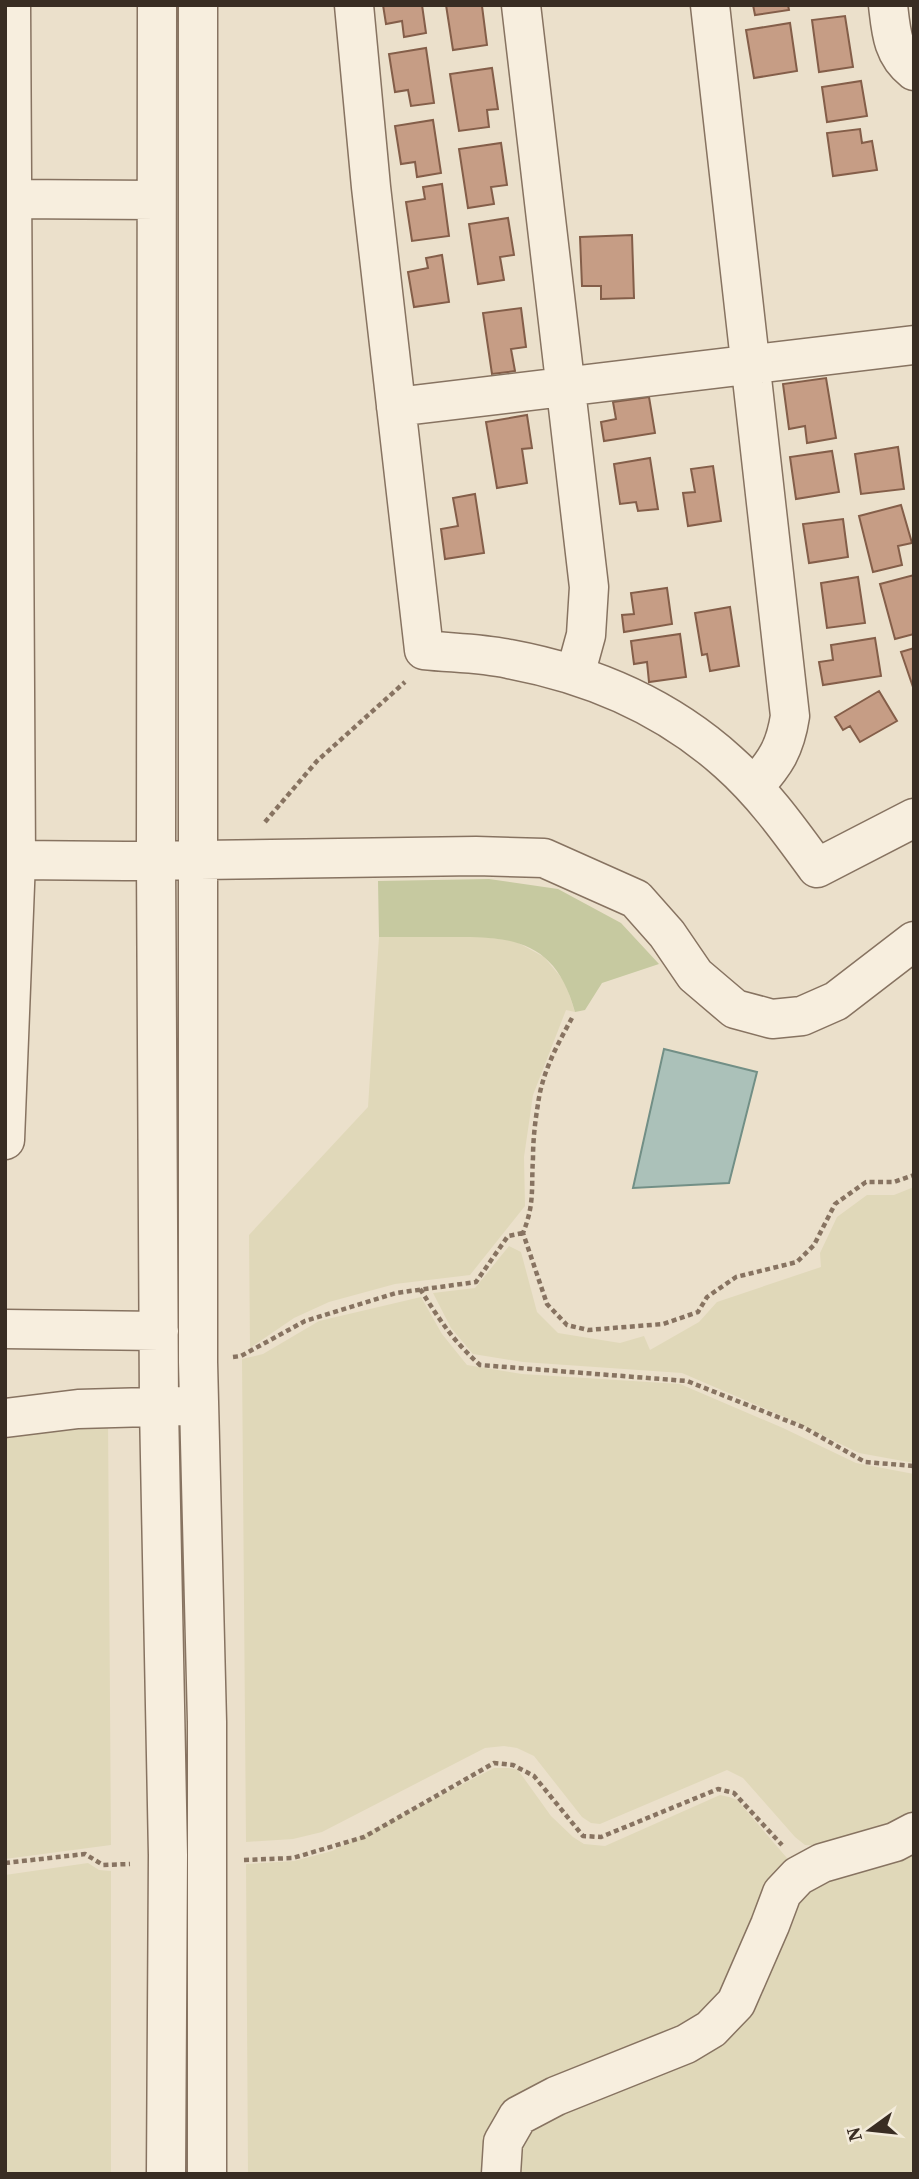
<svg xmlns="http://www.w3.org/2000/svg" width="919" height="2179" font-family="'Source Serif 4',serif">
	<rect width="100%" height="100%" fill="#ebe0cb"/>
	<path fill="#e0d8b9" d="M379 937H483L515 941 544 957 565 982 575 1012 566 1010 533 1095 524 1157 525 1206 470 1275 395 1284 329 1302 294 1318 250 1348 249 1235 368 1107Z
		M914 1187V1463L859 1453 787 1418 682 1373 523 1362 473 1354 451 1328 433 1293 475 1288 509 1246 521 1252 537 1312 558 1333 620 1343 644 1336 650 1350 699 1322 717 1302 821 1267 820 1253 837 1217 867 1195H894Z
		M421 1297 442 1334 467 1365 522 1374 680 1384 783 1428 856 1463 914 1474V1813L893 1823 824 1846 805 1845 795 1837 743 1778 727 1770 600 1824 591 1823 582 1817 534 1756 517 1748 504 1746 485 1748 322 1832 293 1839 246 1842 242 1359 263 1354 319 1321Z
		M108 1418 111 1845 5 1859V1428Z
		M494 1768H509L518 1770 551 1816 573 1837 584 1844 605 1846 720 1795 729 1797 737 1800 793 1865 719 2000 693 2021 539 2090 485 2174H248L246 1864 294 1861 332 1851Z
		M914 1845V2174H512L528 2130 669 2061 802 1890Z
		M88 1863 99 1870 111 1871V2174H5V1875Z"/>
	<path fill="#c6c9a0" d="M489 879 558 889 621 923 659 964 602 983 585 1010 575 1012C557 945 518 936 456 937 430 937 405 937 379 937L378 881Z"/>
	<path fill="#abc1b9" stroke="#728f86" stroke-width="2" d="M664 1049 757 1072 729 1183 633 1188Z"/>
	<path fill="#c69d85" stroke="#845e49" stroke-width="2" d="M383 5H422L426 33 404 37 402 21 386 24Z
		M446 5 482 6 487 45 453 50Z
		M753 5H788L789 10 755 15Z
		M845 16 853 67 819 72 812 20Z
		M790 23 797 71 754 78 746 30Z
		M426 48 434 103 411 106 408 90 395 92 389 54Z
		M492 68 498 109 487 110 489 127 459 131 450 74Z
		M861 81 867 116 827 122 822 87Z
		M433 120 441 173 417 177 415 162 401 164 395 126Z
		M860 129 862 143 872 141 877 170 833 176 827 133Z
		M501 143 507 185 491 187 494 204 468 208 459 149Z
		M442 184 449 236 412 241 406 202 425 199 423 187Z
		M508 218 514 255 500 257 504 280 478 284 469 224Z
		M632 235 634 298 601 299V286H582L580 237Z
		M442 255 449 302 414 307 408 272 428 268 426 258Z
		M521 308 526 347 511 349 515 371 492 374 483 313Z
		M826 378 836 438 807 443 805 426 789 429 783 384Z
		M649 397 655 433 604 441 601 422 616 419 613 402Z
		M527 415 532 448 522 449 527 483 497 488 486 422Z
		M898 447 904 489 861 494 855 454Z
		M832 451 839 492 796 499 790 457Z
		M650 458 658 509 638 511 636 502 620 504 614 464Z
		M713 466 721 521 688 526 683 493 695 492 691 469Z
		M475 494 484 553 445 559 441 529 458 526 453 498Z
		M901 505 912 543 898 546 902 565 873 572 859 516Z
		M843 519 848 557 809 563 803 524Z
		M914 575V634L895 639 880 584Z
		M858 577 865 623 827 628 821 583Z
		M667 588 672 624 624 632 622 615 634 614 631 593Z
		M730 607 739 666 710 671 707 654 702 655 695 613Z
		M680 634 686 677 649 682 647 662 634 664 631 641Z
		M875 638 881 676 823 685 819 662 833 660 831 645Z
		M914 648V690L901 652Z
		M879 691 897 721 860 742 850 726 843 730 835 717Z"/>
	<g fill="none" stroke-linecap="round" stroke-linejoin="round">
		<g stroke="#877361" stroke-width="41">
			<path id="minor" d="M157 5 156 860 159 1407 168 1855 166 2174
				M198 5V1362L207 1722V2174
				M354 5 371 187 424 650C452 653 482 653 509 659 590 674 667 707 728 762 763 793 790 831 817 868L914 818
				M521 5 589 587 586 635 575 675
				M710 5 790 716C785 749 775 763 754 787
				M888 5C891 31 892 54 914 71
				M11 199 155 200
				M396 407 914 345
				M16 860 125 861 476 856 544 858 636 899 667 934 695 975 735 1009 772 1019 802 1016 836 1001 914 941
				M5 1140 16 860 11 5
				M5 1329 159 1331
				M5 1418 78 1409 186 1406
				M501 2174 503 2142 518 2116 556 2096 686 2044 711 2029 736 2003 770 1925 782 1893 798 1876 822 1863 895 1842 914 1832"/>
		</g>
		<path stroke="#877361" stroke-width="4.5" stroke-dasharray="5 3.5" stroke-linecap="butt" d="M265 822 317 761 405 682
			M572 1018C557 1045 542 1073 538 1104 535 1122 533 1140 533 1158 531 1188 535 1203 523 1233L547 1304 567 1325 588 1330 663 1324 698 1312 707 1297 736 1277 797 1262 814 1245 835 1204 866 1182H894L914 1175
			M420 1289C440 1320 452 1340 480 1365L687 1381 803 1427 865 1462 914 1466
			M233 1357 241 1356 305 1321 396 1293 476 1282 508 1236 523 1233
			M244 1860 293 1858 364 1837 494 1763 513 1765 534 1776 583 1836 601 1837 718 1789 734 1793 782 1845
			M5 1863 85 1854 103 1865 130 1864"/>
		<use href="#minor" stroke="#f7eede" stroke-width="38"/>
	</g>
	<rect width="919" height="2179" fill="none" stroke="#392d23" stroke-width="14"/>
	<g transform="translate(870 2130) rotate(255)" stroke="#f3ebda" stroke-width="5" paint-order="stroke">
	<path d="M0-5L12 26L0 18L-12 26Z" fill="#392d23"/>
	<text y="-10" font-size="19" font-weight="bold" text-anchor="middle" fill="#392d23">N</text>
	</g>
</svg>
